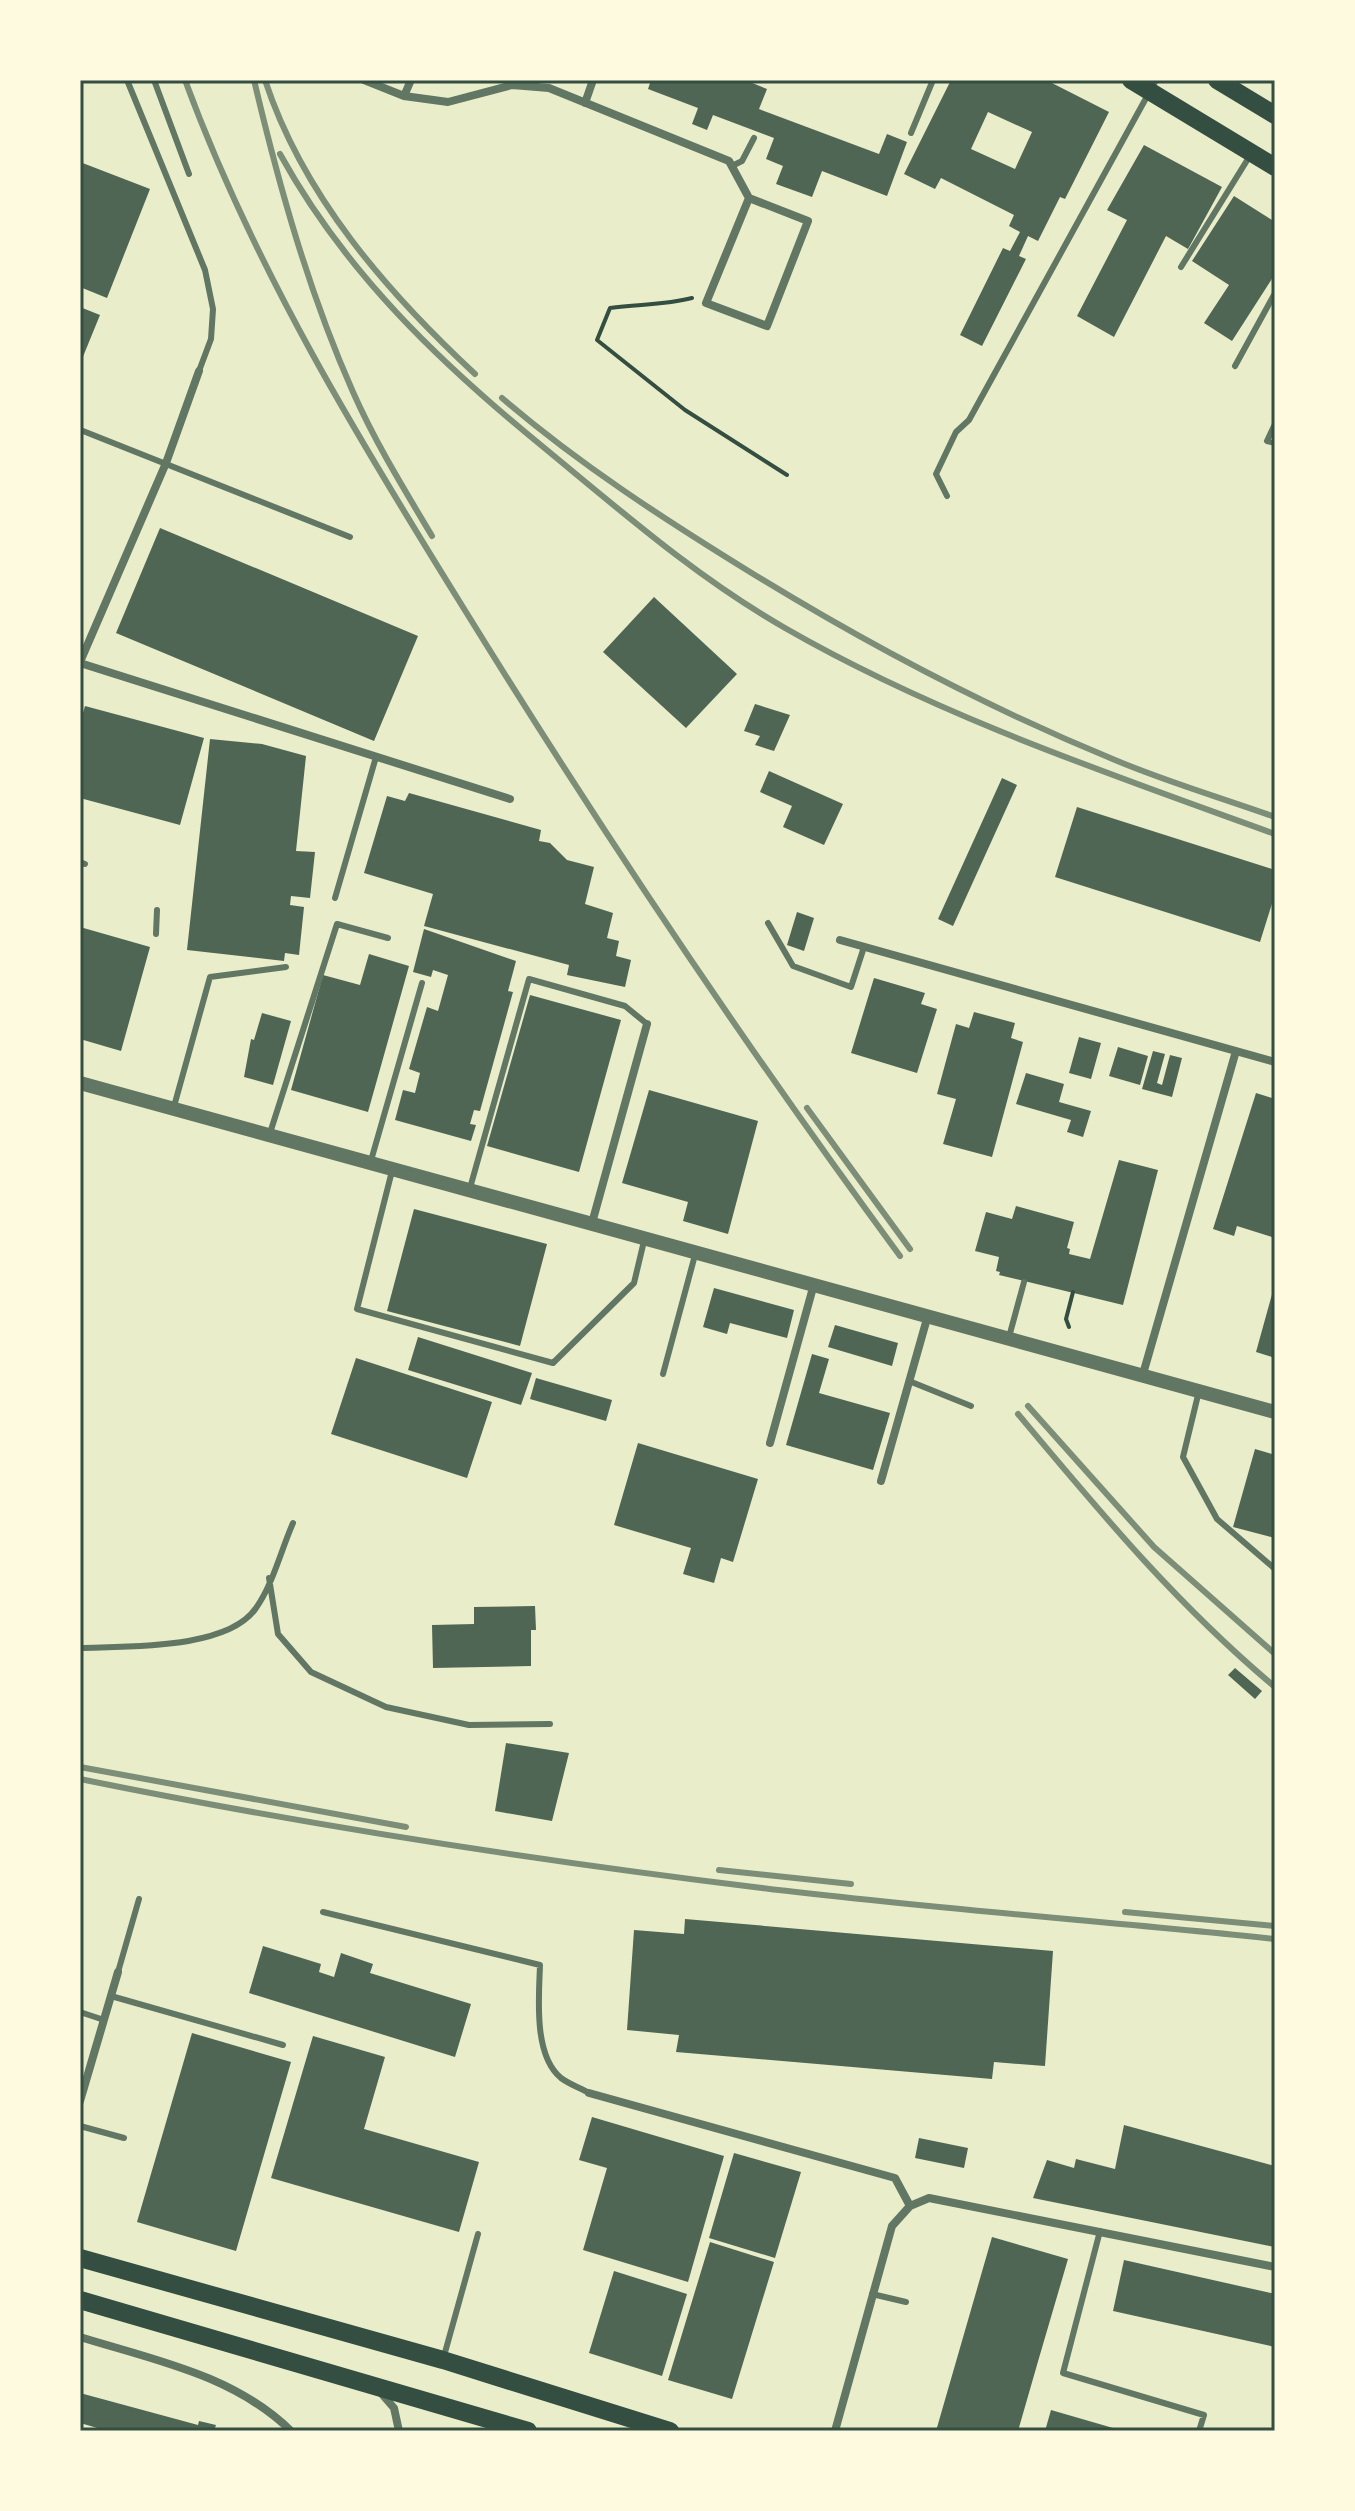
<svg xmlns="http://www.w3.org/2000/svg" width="1355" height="2511" font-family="Merriweather,serif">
	<rect width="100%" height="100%" fill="#e9edc9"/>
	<path fill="#4f6655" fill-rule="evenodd" d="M651 80H745L767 89 759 109 879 154 887 134 907 142 887 196 822 171 812 197 776 184 783 166 766 159 774 138 713 115 707 130 692 124 698 108 648 89Z
		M951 80H1046L1109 112 1065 199 1060 197 1038 241 1028 236 1019 256 1026 259 982 346 960 335 1003 248 1010 251 1020 232 1009 226 1014 215 941 178 935 189 904 174ZM988 112 1032 132 1015 169 971 149Z
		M1144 145 1222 187 1188 249 1166 236 1114 337 1077 316 1127 220 1107 210Z
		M80 162 150 189 107 298 80 287Z
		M1234 196 1275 222V274L1232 341 1204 323 1229 285 1192 261Z
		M80 307 100 315 80 364Z
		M160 528 418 636 374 741 116 633Z
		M654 597 737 674 686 728 603 652Z
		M755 704 790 715 774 751 755 745 760 736 744 731Z
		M85 706 204 738 180 825 80 798V723Z
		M210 739 262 744 306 756 296 851 315 852 310 898 291 896 290 905 304 907 299 955 285 953 284 961 187 950Z
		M769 771 843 804 824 845 783 827 792 806 760 792Z
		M1002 778 1017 785 953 926 938 919Z
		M409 793 541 830 539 841 550 843 567 860 594 867 585 904 613 913 607 938 619 941 616 956 631 960 625 987 567 975 569 965 424 926 433 894 364 873 387 796 405 801Z
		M1077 807 1275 870V894L1260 942 1055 877Z
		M797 912 814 918 804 951 787 945Z
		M80 927 150 947 121 1051 80 1039Z
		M424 929 516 961 508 991 513 992 480 1111 474 1110 470 1124 476 1125 471 1141 395 1120 403 1090 415 1093 420 1073 409 1069 427 1007 438 1011 448 975 433 970 431 977 413 972Z
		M369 954 409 966 368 1112 291 1090 323 975 360 985Z
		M874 978 925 993 921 1004 937 1009 917 1073 851 1053Z
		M530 995 621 1020 579 1172 487 1146Z
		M974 1012 1015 1023 1011 1038 1023 1042 992 1157 943 1144 956 1099 937 1094 956 1024 969 1028Z
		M262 1013 291 1021 273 1085 244 1077 251 1039 254 1040Z
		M1079 1037 1101 1043 1091 1079 1069 1073Z
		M1118 1047 1148 1056 1140 1085 1109 1076Z
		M1153 1051 1165 1054 1157 1083 1162 1085 1170 1055 1182 1058 1172 1097 1142 1089Z
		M1026 1073 1064 1084 1059 1102 1091 1111 1083 1137 1067 1132 1071 1120 1016 1104Z
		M649 1090 758 1121 728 1234 683 1221 688 1202 622 1183Z
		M1256 1093 1275 1099V1238L1237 1226 1234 1236 1213 1229Z
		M1119 1160 1158 1170 1123 1305 999 1275 1000 1272 996 1271 999 1257 975 1251 986 1212 1012 1219 1016 1206 1074 1222 1067 1248 1070 1249 1069 1254 1090 1259Z
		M414 1209 547 1244 520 1346 387 1311Z
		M1274 1287H1275V1358L1256 1352Z
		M714 1288 794 1310 787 1338 730 1323 727 1334 703 1327Z
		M835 1325 898 1343 892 1366 828 1347Z
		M418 1337 532 1373 521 1405 408 1370Z
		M812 1354 829 1359 819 1393 890 1413 873 1470 786 1445Z
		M356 1358 492 1402 467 1478 331 1434Z
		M536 1378 612 1400 606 1421 530 1399Z
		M638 1443 758 1479 733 1562 721 1558 714 1583 683 1574 691 1548 614 1525Z
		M1255 1449 1275 1455V1538L1233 1527Z
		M535 1606 536 1630H531V1666L433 1668 432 1625 474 1624V1607Z
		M1235 1668 1262 1691 1255 1699 1228 1675Z
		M506 1743 569 1753 552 1821 495 1811Z
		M685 1919 1053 1951 1045 2066 994 2062 992 2079 676 2052 679 2035 627 2030 634 1930 684 1934Z
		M263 1946 321 1964 319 1972 334 1977 341 1953 373 1964 370 1973 471 2004 455 2057 249 1993Z
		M192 2033 291 2062 236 2251 137 2222Z
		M313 2036 385 2057 364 2129 479 2162 459 2232 271 2178Z
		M592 2117 724 2156 688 2282 583 2250 607 2168 579 2160Z
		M1124 2125 1275 2166V2247L1033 2198 1047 2160 1074 2168 1076 2159 1115 2169Z
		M919 2138 968 2148 964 2168 915 2158Z
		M734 2153 801 2172 775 2258 709 2238Z
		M992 2237 1068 2259 1039 2358 1018 2431H936Z
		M710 2242 774 2262 732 2399 668 2380Z
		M1124 2260 1275 2294V2347L1113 2311Z
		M614 2271 687 2294 662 2376 589 2353Z
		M80 2393 198 2425 199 2421 216 2425 214 2431H108L80 2423Z
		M1051 2410 1120 2430V2431H1045Z"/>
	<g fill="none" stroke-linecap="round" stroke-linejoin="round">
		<path stroke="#344e41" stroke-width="4" d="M692 298C665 305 639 304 610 308L597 340 685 410 787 475
			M1069 1327 1066 1319 1073 1292"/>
		<path stroke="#617663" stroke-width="6" d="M127 80 205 270 213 309 211 339 199 371
			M154 80 189 174
			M911 133 933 80
			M732 166 742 161 754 138
			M1181 267 1251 154
			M1235 366 1275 293
			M1275 424 1267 441 1275 443
			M83 431 350 537
			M947 496 936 474 956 432 969 420 1156 80
			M80 862 85 864
			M335 898 376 757
			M768 923 793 966 851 987 864 947
			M156 934 157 910
			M173 1110 210 977 286 967
			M270 1133 337 924 388 938
			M370 1164 422 983
			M392 1171 357 1309 553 1363 634 1283 644 1241
			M470 1188 529 979 625 1006 647 1024
			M1009 1337 1024 1282
			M663 1374 695 1255
			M909 1381 971 1406
			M1199 1391 1183 1457 1217 1519 1275 1569
			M269 1578 278 1634 311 1672 386 1707 469 1725 550 1724
			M80 1648C126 1646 228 1650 256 1608 273 1584 281 1550 293 1523
			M323 1912 540 1965C539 1996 533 2055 561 2078 569 2084 580 2088 589 2093
			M118 1972 139 1899
			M111 1996 283 2045
			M80 2012 104 2020
			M80 2126 124 2138
			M1100 2231 1063 2373 1204 2415 1199 2431
			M872 2294 906 2302
			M444 2356 478 2234"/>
		<path stroke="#617663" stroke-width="8" d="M364 80 404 96 448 102 512 85 549 88 729 161 749 198
			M404 96 411 80
			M585 103 593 80
			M749 198 808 221 767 326 706 303Z
			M80 662 166 463 199 371
			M80 663 510 799
			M840 940 1275 1062
			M592 1223 647 1024
			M1143 1374 1236 1051
			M770 1443 814 1284
			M881 1481 928 1315
			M589 2093 895 2178 910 2206
			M80 2101 118 1972
			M80 2337C154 2360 234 2375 291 2431
			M381 2393 394 2408 399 2431
			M835 2431 892 2226 910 2206 929 2198 1275 2267"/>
		<path stroke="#617663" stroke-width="14" d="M80 1083 1275 1412"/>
		<path stroke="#344e41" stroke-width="18" d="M1131 80 1275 167
			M1217 80 1275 115
			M80 2258 443 2360 670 2431
			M80 2300 528 2431"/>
		<path stroke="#7c8e77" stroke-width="6" d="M185 80C255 270 359 440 466 612 602 832 746 1047 900 1256
			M254 80C279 186 309 293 353 392 375 442 404 489 432 536
			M265 80C303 196 387 292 475 374
			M280 154C345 272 439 362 542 446 621 511 696 577 785 628 938 716 1110 774 1275 834
			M502 398C579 464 664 519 750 572 867 644 988 708 1115 760 1167 782 1222 798 1275 817
			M807 1108 910 1249
			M1028 1406 1154 1547 1275 1654
			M1018 1414C1100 1512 1176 1604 1275 1687
			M80 1767 406 1827
			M80 1779C306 1825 533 1860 762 1888 933 1909 1104 1921 1275 1939
			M719 1870 851 1884
			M1125 1912 1275 1926"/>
	</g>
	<rect width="1355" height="2511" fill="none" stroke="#fefae0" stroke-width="164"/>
	<rect x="82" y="82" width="1191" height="2347" fill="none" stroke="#344e41" stroke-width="3"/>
</svg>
